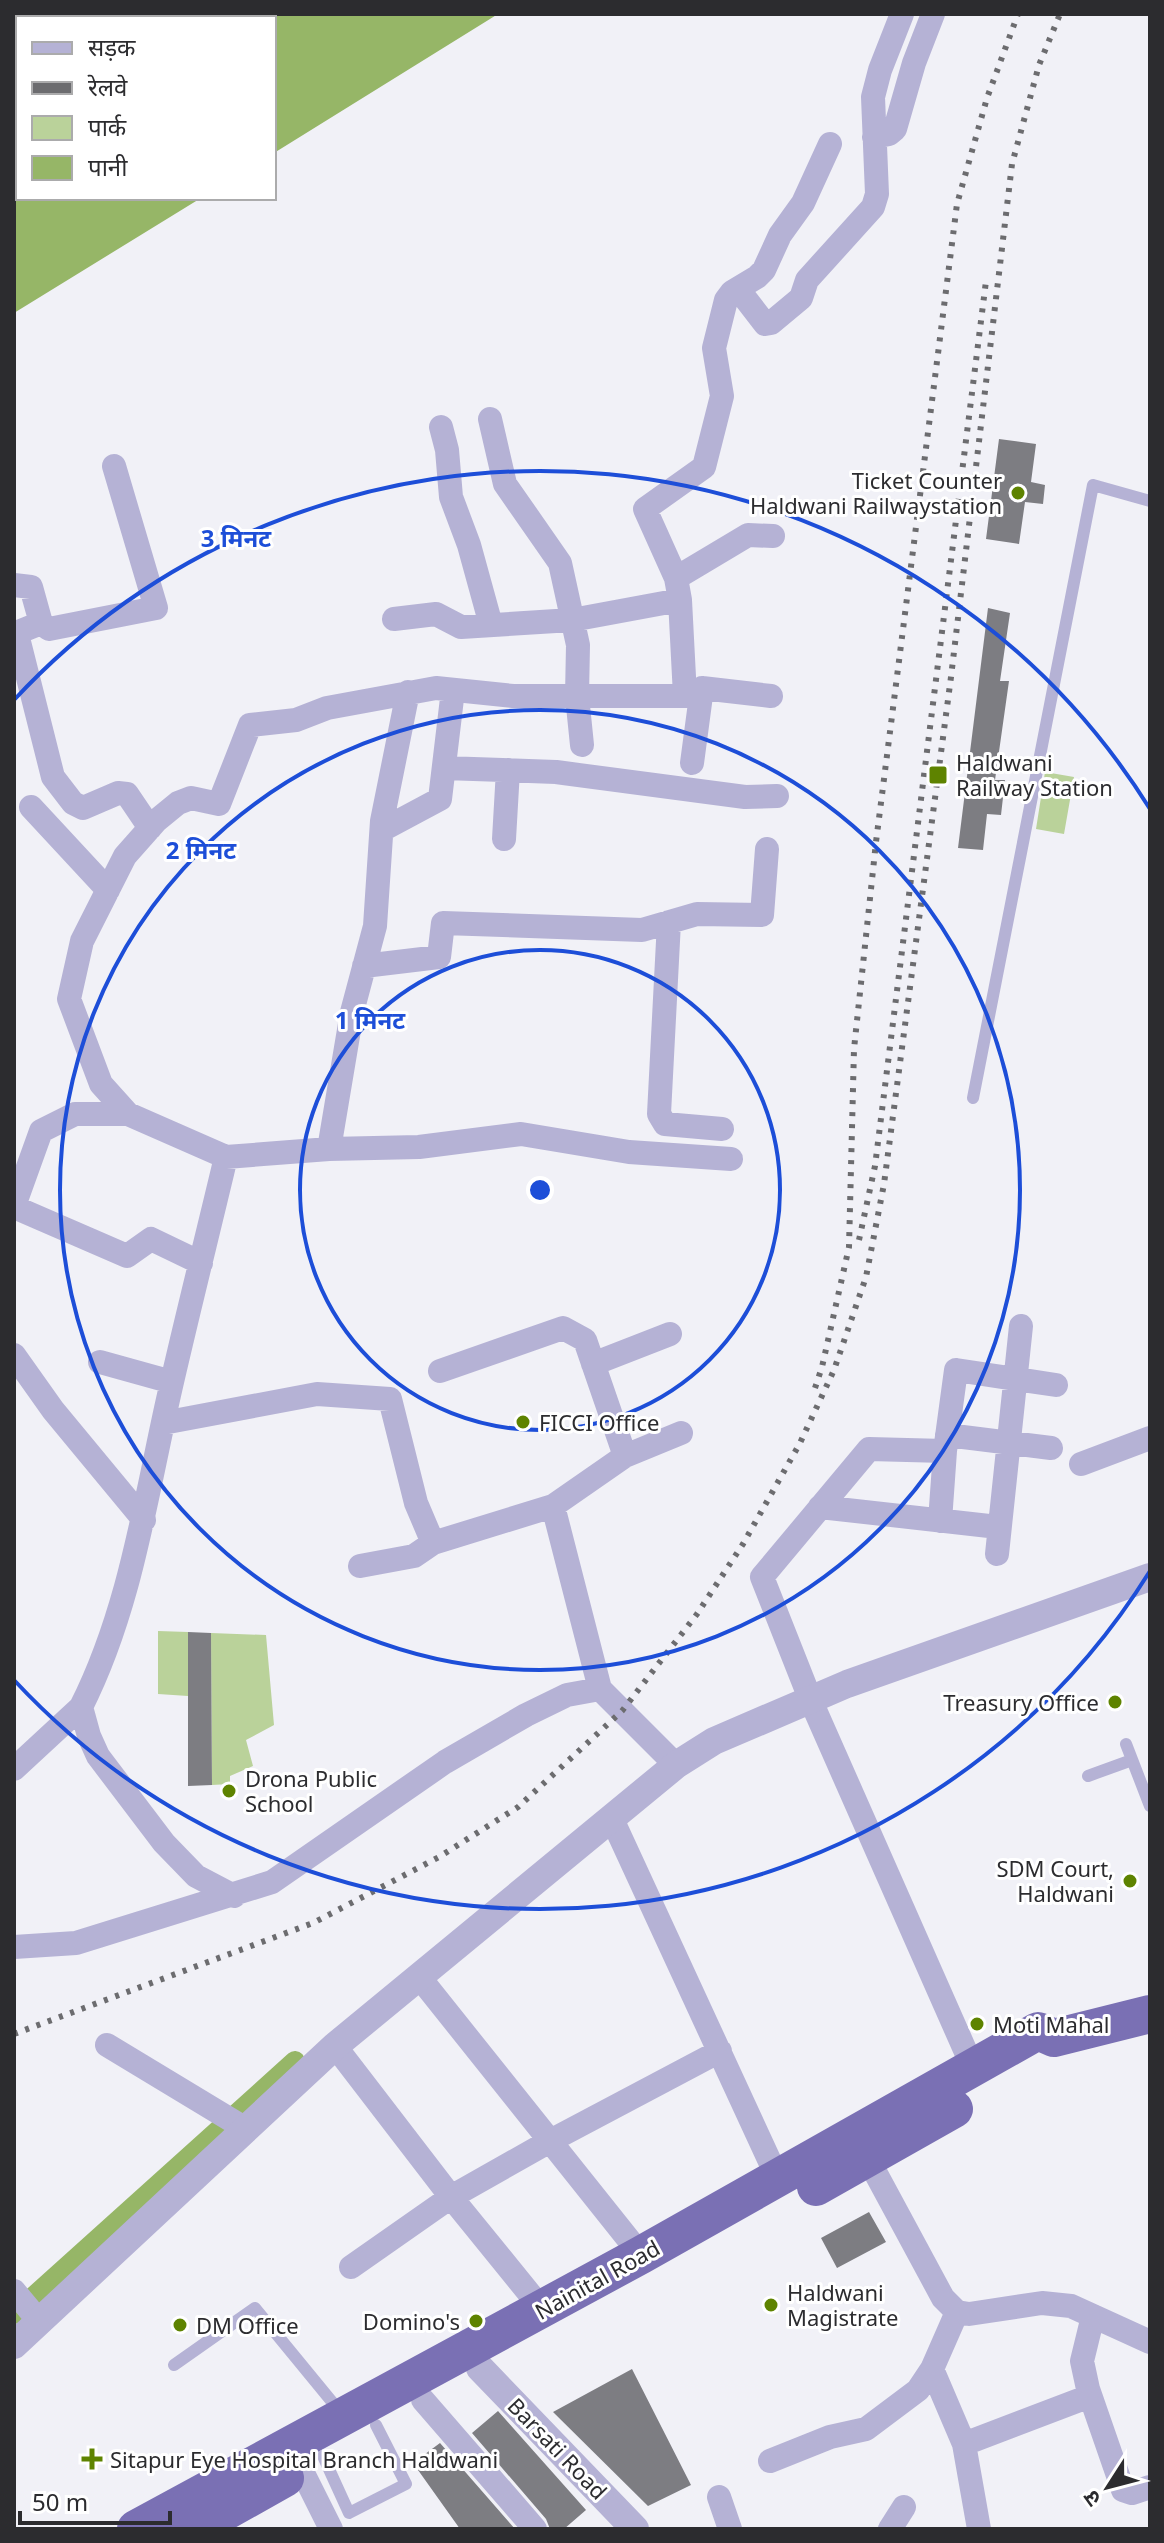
<svg xmlns="http://www.w3.org/2000/svg" width="1164" height="2543" font-family="'Noto Sans','Noto Sans Devanagari',sans-serif">
	<rect width="100%" height="100%" fill="#f1f1f7"/>
	<path fill="#bad29a" d="M1045 772 1074 777 1064 834 1036 829Z
		M158 1631 188 1632V1696L158 1694Z
		M211 1633 266 1635 274 1725 246 1740 253 1766 230 1776V1784L212 1785Z"/>
	<path fill="#96b667" d="M14 14H498L274 153V18H18V198H201L14 313Z"/>
	<g fill="none" stroke-linecap="round" stroke-linejoin="round">
		<path stroke="#96b667" stroke-width="20" d="M14 2314 295 2061"/>
	</g>
	<path fill="#7d7d82" d="M999 439 1036 444 1031 482 1045 485 1043 504 1025 502 1019 544 986 539Z
		M988 608 1010 613 1000 681H1009L995 780H1005L1001 815 987 814 983 850 958 848Z
		M188 1632 211 1633 212 1785 188 1786Z
		M869 2212 886 2242 837 2268 821 2238Z
		M632 2369 691 2485 648 2506 553 2412Z
		M498 2411 586 2510 564 2529H550L546 2519 472 2433Z
		M440 2443 515 2529H460L413 2463Z"/>
	<g fill="none" stroke-linecap="round" stroke-linejoin="round">
		<path stroke="#b5b2d5" stroke-width="12" d="M973 1098 1093 485 1150 501
			M1126 1744 1150 1806
			M1088 1776 1132 1760
			M174 2365 255 2308 342 2414
			M323 2456 349 2513 406 2484 376 2425"/>
		<path stroke="#b5b2d5" stroke-width="24" d="M874 137 889 134 895 129 914 63 933 14
			M738 289 765 324 771 323 801 298 807 280 873 207 877 194 873 97 880 70 902 14
			M490 419 505 484 560 563 578 645 577 696 582 745
			M441 427 447 450 451 497 469 545 491 625
			M676 578 748 535 773 536
			M14 585 31 587 41 623 49 629 156 608 114 466
			M680 600 676 578 645 509 704 467 722 396 714 348 726 300 732 292 757 277 764 270 780 235 803 203 830 144
			M41 623 21 631 18 638 53 777 73 803 83 808 118 793 127 794 150 828
			M685 696 702 688 771 696
			M692 763 702 688
			M444 768 556 772 745 797 777 796
			M31 807 108 890
			M382 830 440 799 453 690
			M504 839 508 770
			M669 922 659 1114 665 1124 722 1129
			M364 966 439 957 443 923 642 930 697 914 762 915 767 849
			M329 1149 352 1012 375 926 382 821 408 692
			M226 1157 329 1149 419 1147 521 1134 629 1152 731 1159
			M14 1206 41 1131 75 1114H128
			M14 1207 127 1256 151 1239 201 1263
			M14 1355 53 1410 144 1520
			M100 1362 172 1382
			M593 1364 670 1334
			M163 1423 317 1394 390 1399 416 1503 433 1543 553 1506 625 1456 585 1340 563 1328 440 1371
			M947 1435 1051 1448
			M945 1451 869 1449 762 1577 811 1701 973 2068
			M625 1456 681 1433
			M1081 1464 1150 1438
			M553 1506 600 1689
			M820 1507 998 1527
			M940 1521 945 1451 956 1370 1056 1385
			M997 1554 1021 1326
			M360 1566 414 1556 433 1543
			M14 1769 81 1707
			M612 1819 778 2179
			M234 1896 196 1876 164 1843 98 1756 89 1736 81 1707C130 1610 145 1501 169 1395 187 1316 207 1237 226 1157L128 1114 101 1084 69 999 82 941 125 856 156 821 178 803 191 798 219 804 250 725 296 720 327 708 436 688 513 696H685L680 600 572 620 461 627 436 614 394 619
			M14 1947 76 1943 272 1882 445 1762 526 1715 567 1695 600 1689 676 1765
			M420 1978 641 2255
			M107 2045 246 2129
			M335 2046 451 2197 542 2309
			M868 2159 943 2298 957 2312 969 2314 1042 2303 1071 2306 1150 2342
			M351 2267 451 2197 550 2141 720 2051
			M14 2291 39 2321
			M1093 2316 1082 2361 1088 2389 1123 2490 1132 2493 1150 2487
			M932 2369 964 2444 979 2529
			M423 2400 535 2529
			M964 2444 1090 2396
			M770 2461 830 2437 866 2429 918 2390 932 2369 957 2312
			M301 2469 331 2529
			M719 2497 730 2529
			M890 2529 904 2507"/>
		<path stroke="#b5b2d5" stroke-width="28" d="M14 2345 335 2046 676 1765 714 1741 847 1684 1150 1577
			M480 2368 635 2529"/>
		<path stroke="#7a70b4" stroke-width="38" d="M816 2187 954 2109
			M136 2529 641 2255 1038 2031 1054 2038 1150 2014
			M194 2529 285 2478"/>
		<path stroke="#6c6c6f" stroke-width="6" stroke-dasharray="4 8" stroke-linecap="butt" d="M859 1240 875 1166 986 281
			M815 1388 822 1367 849 1247 854 1049 876 842 957 204 987 98 1018 14
			M14 2034 313 1923 439 1857 518 1807 622 1711 697 1614 743 1544 800 1443 834 1370 866 1277 884 1184 951 677 1012 164 1039 65 1060 14"/>
	</g>
	<g fill="none" stroke="#1d4ed8" stroke-width="4">
		<circle cx="540" cy="1190" r="240"/>
		<circle cx="540" cy="1190" r="480"/>
		<path d="M1150 1571A719 719 0 0 1 14 1680M14 700A719 719 0 0 1 1150 809"/>
	</g>
	<g fill="#5e8300" stroke="#fff" stroke-width="3">
		<circle cx="1018" cy="493" r="8"/>
		<rect x="928" y="765" width="20" height="20" rx="4"/>
		<circle cx="523" cy="1422" r="8"/>
		<circle cx="1115" cy="1702" r="8"/>
		<circle cx="229" cy="1791" r="8"/>
		<circle cx="1130" cy="1881" r="8"/>
		<circle cx="977" cy="2024" r="8"/>
		<circle cx="771" cy="2305" r="8"/>
		<circle cx="476" cy="2321" r="8"/>
		<circle cx="180" cy="2325" r="8"/>
		<path d="M88 2447h8v8h8v8h-8v8h-8v-8h-8v-8h8z"/>
	</g>
	<g text-anchor="middle" dominant-baseline="central" stroke-width="6" stroke-linejoin="round" paint-order="stroke">
		<g font-size="22" fill="#2c2c2f" stroke="#fff" text-anchor="start">
			<text x="1002" y="480" text-anchor="end">Ticket Counter<tspan x="1002" dy="25">Haldwani Railwaystation</tspan></text>
			<text x="956" y="762">Haldwani<tspan x="956" dy="25">Railway Station</tspan></text>
			<text x="539" y="1422">FICCI Office</text>
			<text x="1099" y="1702" text-anchor="end">Treasury Office</text>
			<text x="245" y="1778">Drona Public<tspan x="245" dy="25">School</tspan></text>
			<text x="1114" y="1868" text-anchor="end">SDM Court,<tspan x="1114" dy="25">Haldwani</tspan></text>
			<text x="993" y="2024">Moti Mahal</text>
			<text x="787" y="2292">Haldwani<tspan x="787" dy="25">Magistrate</tspan></text>
			<text x="460" y="2321" text-anchor="end">Domino's</text>
			<text x="196" y="2325">DM Office</text>
			<text x="110" y="2459">Sitapur Eye Hospital Branch Haldwani</text>
		</g>
		<g font-size="22" fill="#2c2c2f" stroke="#fff">
			<text transform="translate(597 2279) rotate(-29)">Nainital Road</text>
			<text transform="translate(558 2448) rotate(46)">Barsati Road</text>
		</g>
	</g>
	<circle cx="540" cy="1190" r="12" fill="#1d4ed8" stroke="#fff" stroke-width="4"/>
	<g font-size="24" text-anchor="middle" font-weight="bold" fill="#1d4ed8" stroke="#fff" stroke-width="6" stroke-linejoin="round" paint-order="stroke">
		<text x="236" y="547">3 मिनट</text>
		<text x="201" y="859">2 मिनट</text>
		<text x="370" y="1029">1 मिनट</text>
	</g>
	<rect width="1164" height="2543" fill="none" stroke="#2c2c2f" stroke-width="32"/>
	<rect x="16" y="16" width="260" height="184" fill="#ffffff" stroke="#ababac" stroke-width="2"/>
	<rect x="32" y="42" width="40" height="12" fill="#b5b2d5" stroke="#ababac" stroke-width="2"/>
	<text x="88" y="56" font-size="24" fill="#2c2c2f">सड़क</text>
	<rect x="32" y="82" width="40" height="12" fill="#6c6c6f" stroke="#ababac" stroke-width="2"/>
	<text x="88" y="96" font-size="24" fill="#2c2c2f">रेलवे</text>
	<rect x="32" y="116" width="40" height="24" fill="#bad29a" stroke="#ababac" stroke-width="2"/>
	<text x="88" y="136" font-size="24" fill="#2c2c2f">पार्क</text>
	<rect x="32" y="156" width="40" height="24" fill="#96b667" stroke="#ababac" stroke-width="2"/>
	<text x="88" y="176" font-size="24" fill="#2c2c2f">पानी</text>
	<g transform="translate(1108 2487) rotate(234)" stroke="#ffffff" stroke-width="6" paint-order="stroke">
	<path d="M0-6L14 30L0 20L-14 30Z" fill="#2c2c2f"/>
	<text y="-12" font-size="22" font-weight="bold" text-anchor="middle" fill="#2c2c2f">उ</text>
	</g>
	<path d="M20 2511v12h150v-12" fill="none" stroke="#2c2c2f" stroke-width="4"/>
	<text x="32" y="2511" font-size="24" fill="#2c2c2f" stroke="#ffffff" stroke-width="6" paint-order="stroke">50 m</text>
</svg>
